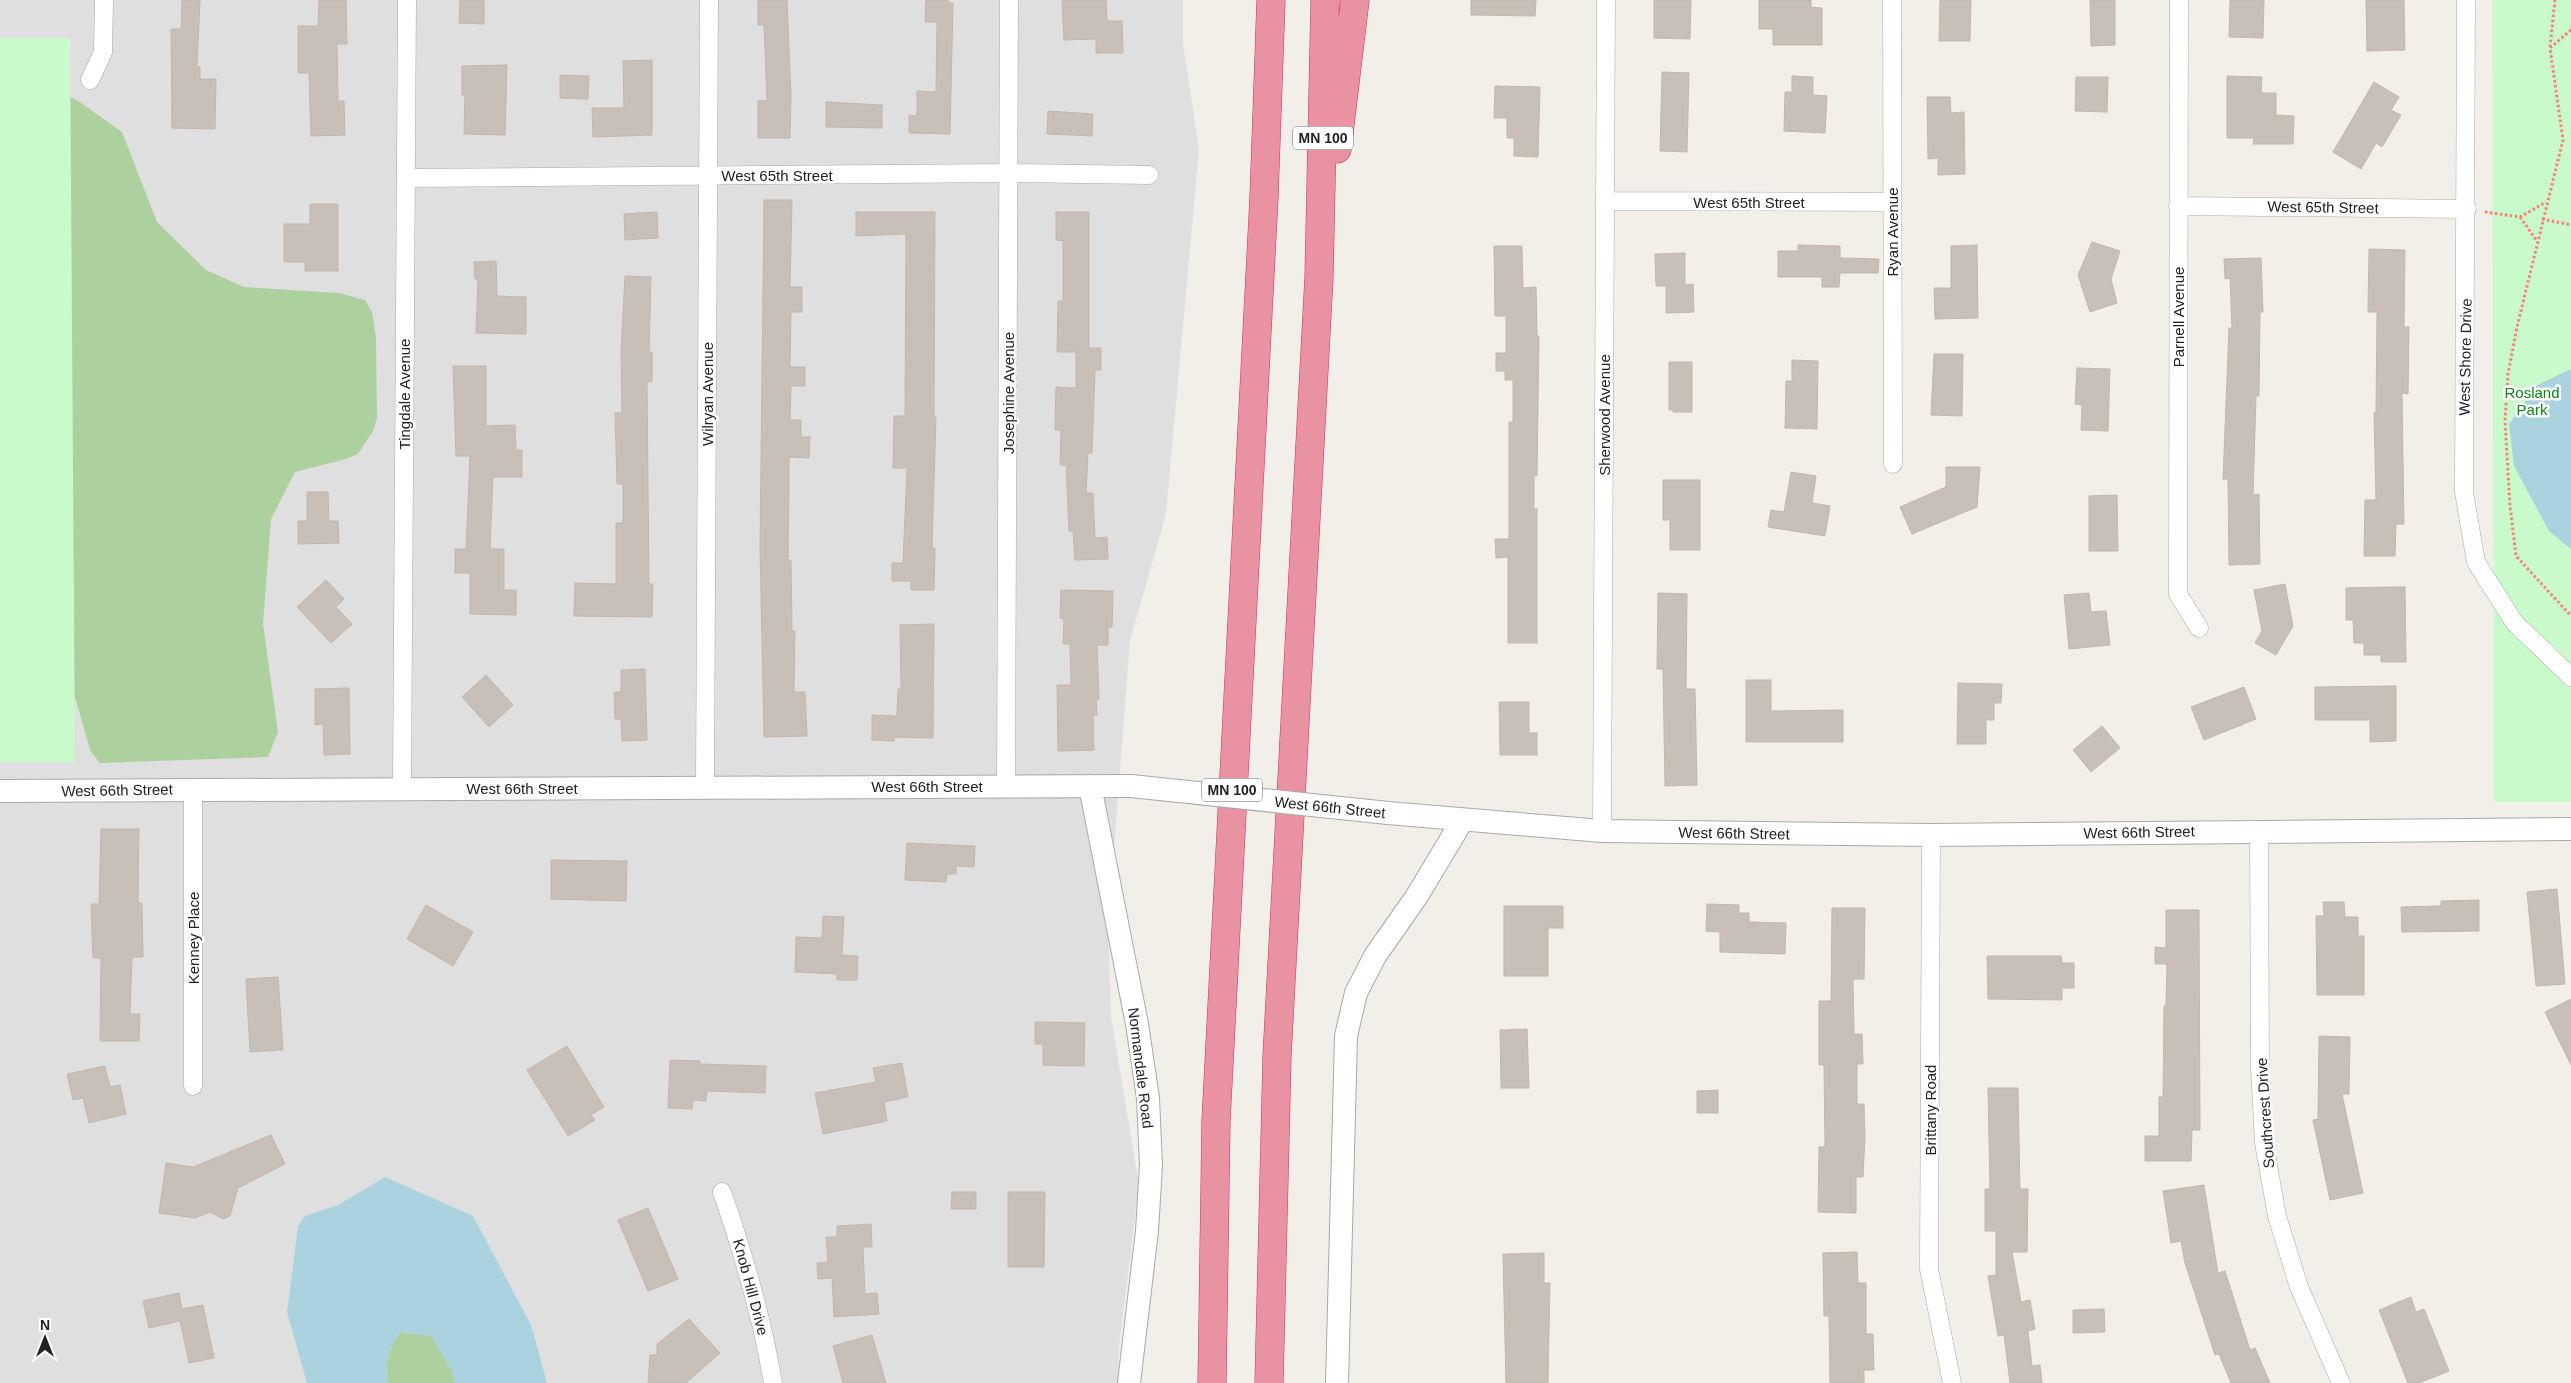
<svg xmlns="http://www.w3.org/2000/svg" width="2571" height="1383" font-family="Arial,sans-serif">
	<rect width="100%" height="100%" fill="#f2efe9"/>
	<path fill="#e0dfdf" d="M0 0H1183V44L1199 149 1166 514 1130 641 1108 927 1111 1017 1139 1185 1119 1347 1118 1383H0Z"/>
	<path fill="#add19e" d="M0 68 77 100 122 132 157 222 206 270 244 287 339 293 365 300 372 312 376 338 377 418 373 431 358 454 346 459 295 472 271 519 263 624 278 732 268 757 100 763 90 750 76 700 62 679Z
		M400 1332 431 1336 452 1370 454 1383H388C383 1367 390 1345 400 1332Z"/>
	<path fill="#c8facc" d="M2492 0H2571V802H2494Z
		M0 38H70L75 762H0Z"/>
	<path fill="#aad3df" d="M2571 369V549L2549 531 2514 466 2509 424 2536 386Z
		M385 1177 473 1216 531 1325 547 1383H454L452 1370 431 1336 401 1332C390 1344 383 1367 388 1383H307L287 1312 298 1227 305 1216 338 1205Z"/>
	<path fill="#c7bfb8" stroke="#c4b6ab" d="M182 0H200L197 67H200V79H216L215 129 172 128 171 29H181Z
		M319 0H346L347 44H337L338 101H344L345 135 311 136 309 73H298V26H318Z
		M460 0H484V24L459 23Z
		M758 0H787L791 97 790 138H758V100L767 101 764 25H758Z
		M926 0H948V3H953L950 134 909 133V115L917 116V91L936 92 937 22H925Z
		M1062 0H1106L1107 21H1122L1123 53H1096V39L1064 40Z
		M1471 0H1536L1535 16 1471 15Z
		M1654 0H1691L1690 39 1654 38Z
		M1759 0H1811V7L1822 8V45H1773V29H1759Z
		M1940 0H1971L1970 41H1939Z
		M2090 0H2115V45L2091 46Z
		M2230 0H2264L2263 38 2229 37Z
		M2366 0H2404L2405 50 2367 51Z
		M652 60V135L593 137 592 108H624L623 61Z
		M507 65 505 135 464 134 465 95H462V66Z
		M1662 72 1689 73 1687 152 1660 151Z
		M560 75 589 76 588 99 560 98Z
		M1792 76 1813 77V95L1827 96 1825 133 1784 131 1785 92H1792Z
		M2227 76 2262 77 2261 93H2276V115L2294 116 2293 144H2253L2254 138H2227Z
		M2076 77H2108L2107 112 2075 111Z
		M2374 82 2399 97 2391 110 2401 115 2382 147 2376 143 2361 169 2333 152Z
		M1495 86 1540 87 1538 157 1514 156V138H1507V118H1494Z
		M1927 97H1950L1951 113 1964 112 1965 174 1938 175V158L1928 159Z
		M826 102 882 105V128L826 127Z
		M1048 111 1093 114 1092 136 1047 134Z
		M764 200H792L790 287H802V312H791L790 367H805V386H791L790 420H801V437H810L809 458 789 457V491L788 560H791L792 631H795L794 692H805L807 736 764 737 760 548Z
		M310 204H338V271H305V262H284V224H310Z
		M657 212 658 238 625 240 624 214Z
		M856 212H935L934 417H936L932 548H935L934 590H911V581H892V563H903L907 468H893L894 416H905L906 234 856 236Z
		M1056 212H1089V348H1101V370H1095L1092 453H1088L1086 493H1093L1095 538 1107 537 1108 559 1075 560 1073 531H1069L1066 465H1060L1061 430H1055L1056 387 1076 388V352H1057L1058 301H1063V241L1056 240Z
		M2092 242 2120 251 2111 279 2117 303 2090 312 2078 275Z
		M1798 245 1840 246V258L1879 259 1878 273H1840L1839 287H1822V277H1778V251H1798Z
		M1977 245 1978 318 1935 319 1934 288H1951V246Z
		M1494 246H1522L1523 288 1536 287 1537 336H1539L1537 476H1534V509H1537V643H1508V557L1496 558 1495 539H1509V422H1513V380H1505V371H1496V353H1506V316H1495Z
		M2369 249 2405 250 2404 327H2409L2408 394 2402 393 2404 524H2396L2395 556H2364L2365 500H2376L2374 413H2376L2377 312H2368Z
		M1685 253V285L1693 284 1694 312 1666 313V286H1656L1655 254Z
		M2261 258 2263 312H2260L2259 396H2256L2253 495 2259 494 2260 564 2229 565 2228 479H2223L2229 328H2232L2230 278 2225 279 2224 259Z
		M496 261 497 296 526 297V334L476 333 478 279H475L474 262Z
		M625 276 651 277 649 352H652V382H647L649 584H653L652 617 574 616 575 583 616 584V523H623V484H617L615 413H622L621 352Z
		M1934 354H1963L1962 416 1931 415Z
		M1792 360 1818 361 1817 429 1785 428 1786 381H1792Z
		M1669 362H1692V412H1673V410H1669Z
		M453 366H486V426L515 425 516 450H522V477H493L490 549H504V590H516V615L470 614V573H455V549H466L470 456H456Z
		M2077 368 2110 369 2108 431 2081 430 2082 405 2075 404Z
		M1946 467H1980L1977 507 1912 534 1900 507 1946 487Z
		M1791 472 1816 476 1812 503 1830 506 1825 536 1768 527 1771 510 1784 512Z
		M1663 480H1700V550H1670V520H1663Z
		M307 492H328L329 521H338L339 543 298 544V521H307Z
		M2117 495 2118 551H2089V496Z
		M326 580 344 599 336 607 352 624 331 643 297 607Z
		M2285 584 2293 626 2276 655 2255 643 2262 631 2254 590Z
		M2387 587H2405L2406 662H2381V655H2364V643H2354L2353 620H2346V588Z
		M1061 590 1113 591 1112 627H1108V645H1097L1099 700H1096L1097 715H1093L1094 750 1058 751 1057 685H1071L1070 644H1063L1064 619 1060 618Z
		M1658 593 1687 594 1686 689H1695L1697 785 1665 786 1663 669H1657Z
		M2089 593 2091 612 2106 611 2110 645 2069 649 2064 595Z
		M934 624 933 738 894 737V741L872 740V715L897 716 898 689H901L900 625Z
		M645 669 647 740 622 741 621 719H615L614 692H621V670Z
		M486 675 513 705 489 727 462 697Z
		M1746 680H1771V711L1843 710V742H1746Z
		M1958 683 2002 684 2001 703H1994V720H1986V744H1957Z
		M2396 686V741L2370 742V720H2315V687Z
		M2244 687 2256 719 2204 740 2191 707Z
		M349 688 350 754 324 755 323 724 315 725V689Z
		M1499 702H1529V733H1537V755H1500Z
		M2102 726 2120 748 2091 772 2073 750Z
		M101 829H139L138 903H142L143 957H132L130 1014H140L139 1041H100L101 958H93L91 904H99Z
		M907 843 975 846 974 867 956 866V874H947L946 882 905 880Z
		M551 860 627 861 626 901 551 899Z
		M2557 889 2565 984 2536 986 2527 892Z
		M2479 900V931L2402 932 2401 907 2441 906V901Z
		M2323 902H2344L2345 917H2358V936H2364V995H2317L2316 916H2324Z
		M1707 904 1739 905V913H1749V922L1786 923 1785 954 1720 952V932L1706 931Z
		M426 905 473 932 453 966 407 939Z
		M1504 906H1563V928H1548V976H1504Z
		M1832 908H1865L1864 979H1853L1854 1034H1862L1863 1064H1857V1104H1864L1865 1137 1863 1177H1856V1213L1818 1212 1819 1147H1825L1824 1065H1819V1001H1831Z
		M2166 910H2199L2200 1130H2192L2191 1161H2145V1136H2159V1097H2163L2164 1006H2166L2167 964H2155V947L2166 948Z
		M823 916 844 917 842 955 858 956 857 980H837V974L795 972 796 937 822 938Z
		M1987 956H2061L2062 963H2074V988H2062V1000L1988 999Z
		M278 977 283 1050 250 1052 246 979Z
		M2571 999V1065L2545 1012Z
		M1035 1022 1085 1023 1084 1066 1043 1065V1044H1035Z
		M1527 1029 1529 1088H1501L1500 1030Z
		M2319 1036 2350 1037 2349 1094H2342L2363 1193 2330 1200 2313 1120 2318 1119Z
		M567 1046 604 1107 591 1115 595 1120 568 1136 527 1070Z
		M670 1060 700 1061V1064L766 1066 765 1093 707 1091 706 1101 693 1100 692 1109 668 1108Z
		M902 1063 908 1097 884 1102 887 1121 823 1134 815 1093 876 1082 873 1068Z
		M105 1066 110 1087 120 1085 126 1114 89 1123 83 1098 73 1100 67 1074Z
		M1988 1088H2018L2020 1189H2028L2027 1252H2012L2021 1302 2030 1300 2035 1329 2028 1331 2032 1366 2040 1365 2042 1383H2010L2004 1335 1998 1336 1988 1276 1996 1275V1231H1985V1189H1990Z
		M1718 1090V1113H1697V1091Z
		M271 1135 285 1164 238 1188 230 1216 223 1219 210 1212 195 1218 159 1213 166 1163 193 1167Z
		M2204 1185 2218 1273 2225 1271 2250 1350 2255 1348 2270 1383H2231L2219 1354 2215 1355 2185 1263 2181 1241 2171 1243 2163 1191Z
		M952 1192H976V1209H951Z
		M1008 1192H1045L1044 1267H1008Z
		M648 1208 678 1279 648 1291 618 1220Z
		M871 1224 872 1247H863L865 1294 877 1293 879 1314 834 1317 832 1278 818 1279 817 1263 828 1262 826 1237H837V1226Z
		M1857 1252 1858 1283H1866V1334H1873L1874 1370H1864V1383H1830L1829 1316H1824L1823 1253Z
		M1544 1253V1283H1550L1548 1383H1506L1503 1254Z
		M179 1293 182 1309 203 1305 214 1358 189 1363 180 1321 149 1328 143 1301Z
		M2411 1297 2416 1312 2424 1309 2449 1371 2419 1383H2408L2379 1310Z
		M2104 1309 2105 1332 2073 1333V1310Z
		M689 1319 720 1353 686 1383H648L650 1355H657V1344Z
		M872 1335 886 1383H843L833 1346Z"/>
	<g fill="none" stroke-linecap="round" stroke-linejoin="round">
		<g stroke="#a9a9a9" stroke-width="19">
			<path id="minor" d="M1892 0 1893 464
				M2179 0 2178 594 2199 628
				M2466 0 2464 492 2476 562 2514 622 2571 677
				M90 80 103 52 104 0
				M406 178 1008 173 1149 175
				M1605 201 1892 202
				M2178 206 2467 209
				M1006 786 1009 0
				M705 787 709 0
				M402 788 407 0
				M193 789V1086
				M1602 831 1606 0
				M2259 831 2260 1068 2264 1143 2277 1216 2299 1287 2341 1383
				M1931 835 1929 1269 1952 1383
				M722 1192C744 1255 762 1317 773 1383"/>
		</g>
		<g stroke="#a9a9a9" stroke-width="24">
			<path id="tertiary" d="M1090 786 1137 1024 1148 1098 1151 1165 1147 1231 1129 1383
				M0 791 1131 786
				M1388 813 1602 831 1931 835 2571 829
				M1337 1383 1346 1036 1356 993 1375 956 1417 896 1462 821"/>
		</g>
		<g stroke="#dc2a67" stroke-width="29">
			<path id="motorway" d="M1337 149 1355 0
				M1212 1383 1216 1121 1264 197 1271 0
				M1269 1383 1277 1056 1319 277 1325 0"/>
		</g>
		<path stroke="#fa8072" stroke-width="3" stroke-dasharray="2.5 2.5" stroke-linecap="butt" d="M2571 30 2550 48 2563 140 2517 327 2508 374 2505 421 2510 506 2516 556 2571 616
			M2550 47 2555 0
			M2485 212 2520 217 2546 202
			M2520 217 2537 241
			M2542 219 2571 225"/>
		<use href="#minor" stroke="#fff" stroke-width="18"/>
		<use href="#tertiary" stroke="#fff" stroke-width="22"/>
		<use href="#motorway" stroke="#e892a2" stroke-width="28"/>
		<g stroke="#a9a9a9" stroke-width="24" stroke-linecap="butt">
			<path id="tertiary-bridge" d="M1131 786 1388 813"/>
		</g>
		<use href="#tertiary-bridge" stroke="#fff" stroke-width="22"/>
	</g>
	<g text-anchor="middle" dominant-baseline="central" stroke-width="5" stroke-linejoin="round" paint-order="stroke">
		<g fill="#fff" stroke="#646464" stroke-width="1">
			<rect x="1293" y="126.5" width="60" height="23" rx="4"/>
			<rect x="1202" y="778.5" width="60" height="23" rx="4"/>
		</g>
		<g font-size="14" font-weight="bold" fill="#222">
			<text x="1323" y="138">MN 100</text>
			<text x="1232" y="790">MN 100</text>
		</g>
		<g font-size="15" fill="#222" stroke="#fff">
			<text x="777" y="175">West 65th Street</text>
			<text x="1749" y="202">West 65th Street</text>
			<text transform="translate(2323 207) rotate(1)">West 65th Street</text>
			<text transform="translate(1892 232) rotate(-90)">Ryan Avenue</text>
			<text transform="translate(2178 317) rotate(-90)">Parnell Avenue</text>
			<text transform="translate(2465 357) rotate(-89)">West Shore Drive</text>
			<text transform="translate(1008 393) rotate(-90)">Josephine Avenue</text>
			<text transform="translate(404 394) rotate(-90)">Tingdale Avenue</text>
			<text transform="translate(707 394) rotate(-90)">Wilryan Avenue</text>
			<text transform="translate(1604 415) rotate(-90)">Sherwood Avenue</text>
			<text x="927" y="786">West 66th Street</text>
			<text x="522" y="788">West 66th Street</text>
			<text transform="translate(117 790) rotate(-1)">West 66th Street</text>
			<text transform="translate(1330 807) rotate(6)">West 66th Street</text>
			<text transform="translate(2139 832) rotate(-1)">West 66th Street</text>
			<text transform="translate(1734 833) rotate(1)">West 66th Street</text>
			<text transform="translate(193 938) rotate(-90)">Kenney Place</text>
			<text transform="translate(1141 1068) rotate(83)">Normandale Road</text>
			<text transform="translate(1930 1110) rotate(-90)">Brittany Road</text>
			<text transform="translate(2265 1113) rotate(-94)">Southcrest Drive</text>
			<text transform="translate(751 1287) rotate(75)">Knob Hill Drive</text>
		</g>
		<g font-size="15" fill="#0c8416" stroke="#fff">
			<text x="2532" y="392">Rosland<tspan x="2532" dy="17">Park</tspan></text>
		</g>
	</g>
	<g transform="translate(45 1338)" stroke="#ffffff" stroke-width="4" paint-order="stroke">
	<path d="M0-4L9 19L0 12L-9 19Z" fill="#222222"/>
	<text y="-8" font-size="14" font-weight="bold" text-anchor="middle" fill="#222222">N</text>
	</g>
</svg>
